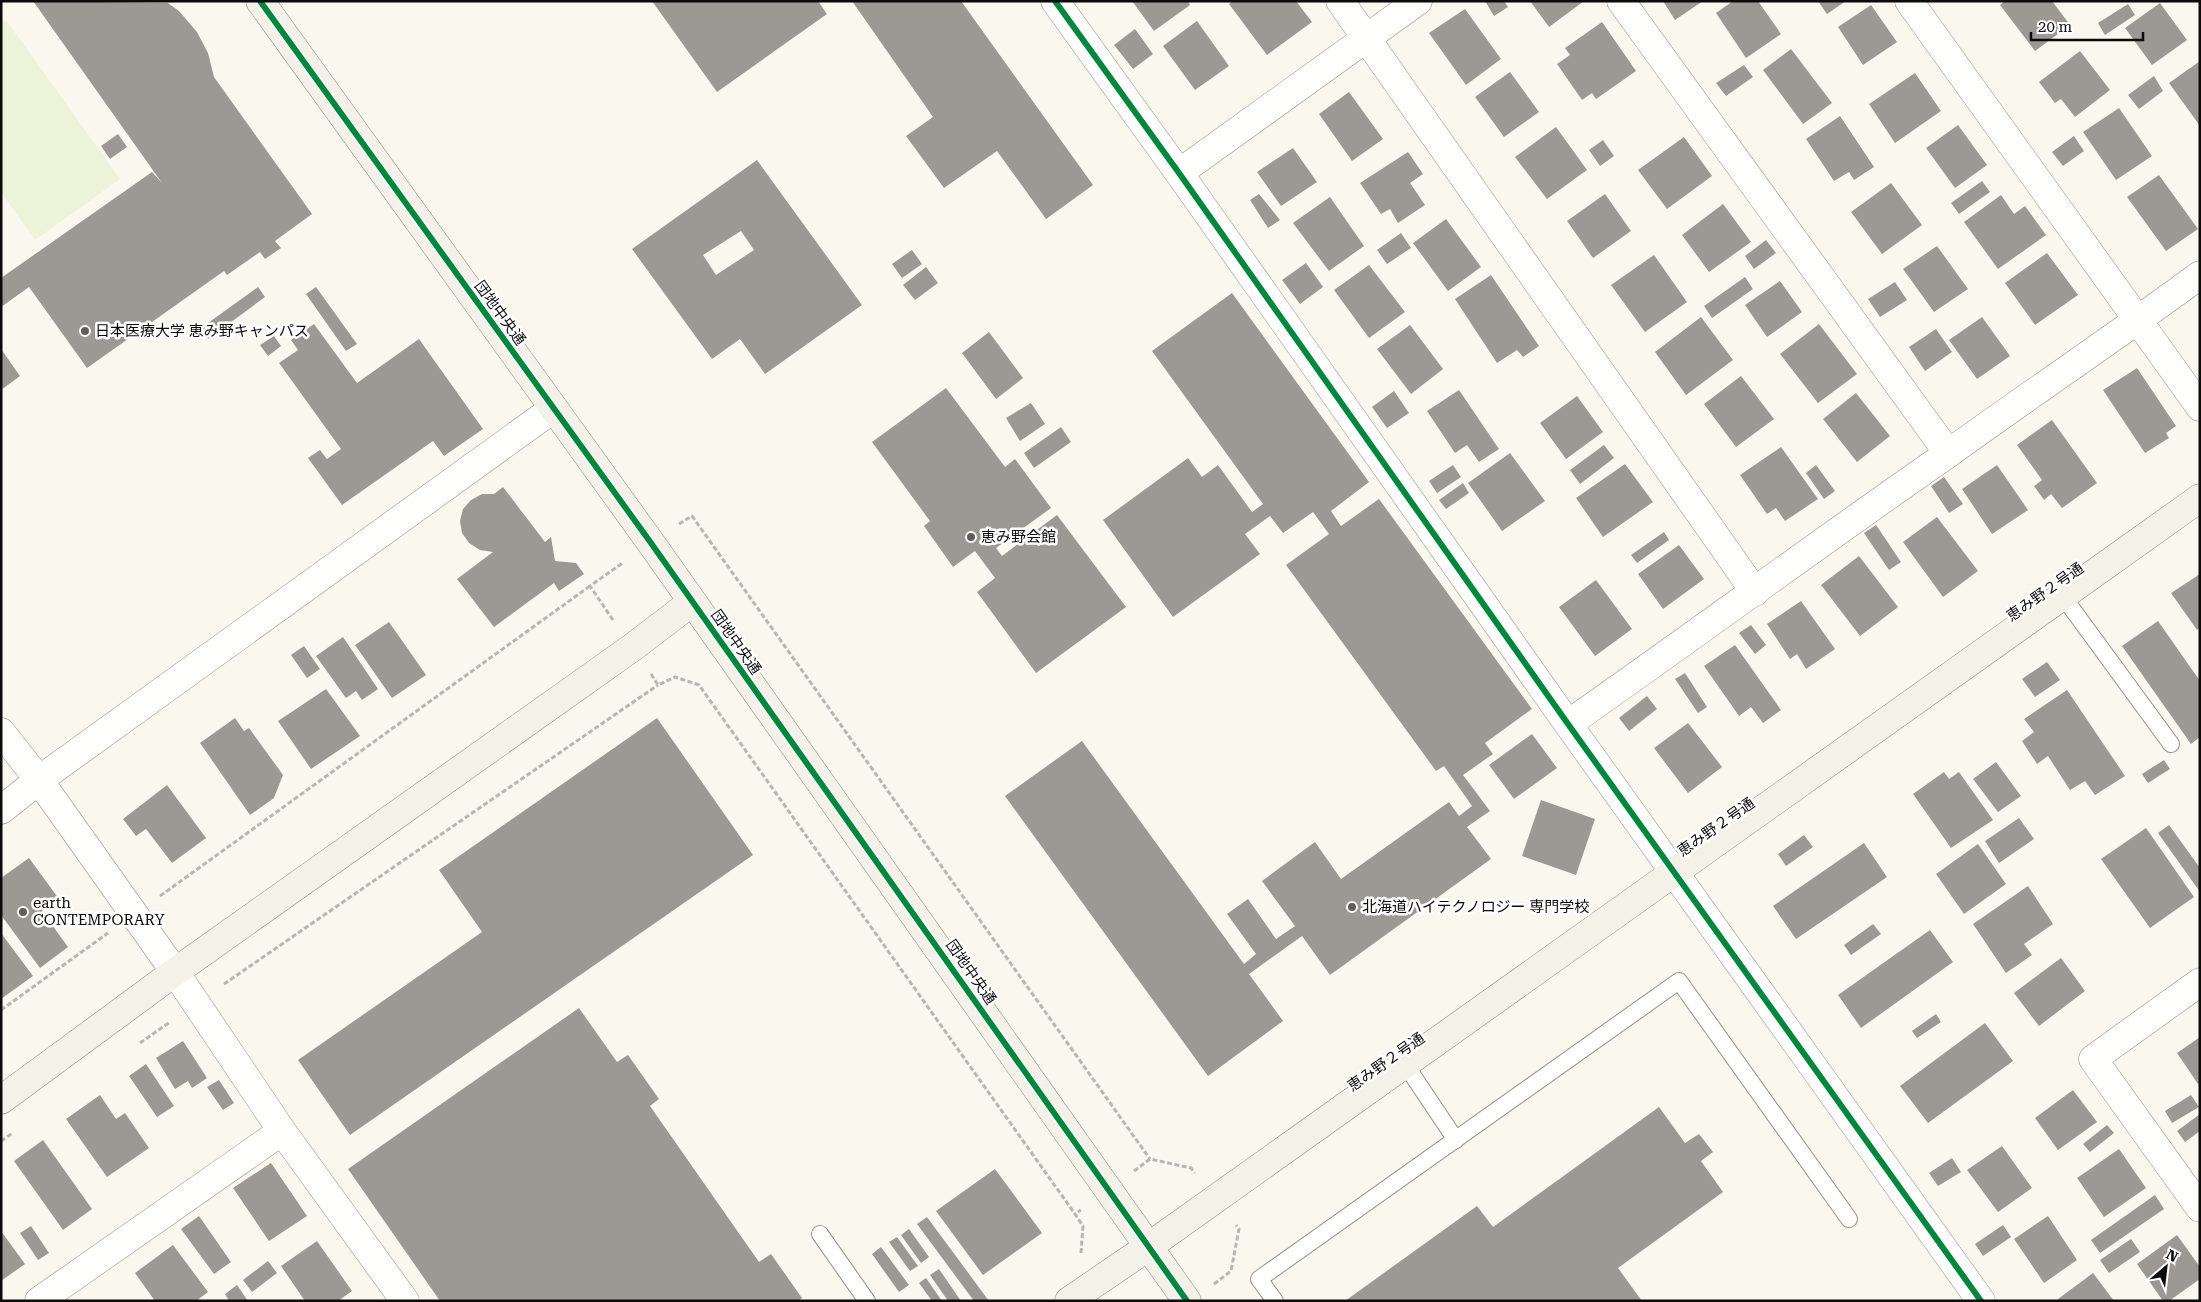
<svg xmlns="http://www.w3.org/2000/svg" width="2201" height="1302" font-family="'Roboto Serif','Noto Sans JP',serif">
	<rect width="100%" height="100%" fill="#faf7ee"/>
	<path fill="#edf3d8" d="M6 20 120 179 35 240 1 192V23Z"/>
	<path fill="#9c9994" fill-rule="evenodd" d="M33 1 168 3 179 11 197 32 208 53 214 77 312 214 275 241 281 248 265 259 260 252 227 275 224 271 87 368 29 287 1 307V278L152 172 162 183Z
		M652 1H818L827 14 717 92Z
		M852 1H961L1093 185 1046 219 997 151 944 188 906 136 933 117Z
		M1132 1H1188L1190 5 1154 31Z
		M1233 1H1296L1312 22 1267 55 1229 4Z
		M1485 1H1504L1508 7 1494 16Z
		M1530 1H1584L1549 27Z
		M1663 1H1703L1675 20Z
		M1733 1H1758L1781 34 1746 58 1716 13Z
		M1818 1H1846L1827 14Z
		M2005 1H2052L2070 25 2035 51 2000 5Z
		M2160 3 2187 40 2152 65 2125 28Z
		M2128 4 2135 15 2105 35 2098 23Z
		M1871 5 1897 42 1863 65 1838 27Z
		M1465 9 1501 59 1466 85 1429 33Z
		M1197 21 1229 66 1195 90 1163 46Z
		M1602 22 1636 71 1596 99 1592 93 1582 100 1557 64 1570 55 1565 48Z
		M1135 29 1153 54 1133 69 1114 45Z
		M1791 49 1832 103 1803 124 1763 70Z
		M2080 51 2110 90 2075 117 2061 99 2055 103 2039 82Z
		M2200 61V126L2169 83Z
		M1744 65 1753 77 1726 96 1716 83Z
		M1510 72 1539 112 1504 137 1475 97Z
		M1915 73 1941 111 1895 143 1869 104Z
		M2154 76 2163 91 2139 109 2128 95Z
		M1349 92 1383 139 1352 161 1319 114Z
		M2119 108 2152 156 2116 180 2083 132Z
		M1840 116 1874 167 1854 180 1849 172 1834 181 1806 139Z
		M1958 125 1987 165 1955 188 1926 148Z
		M1556 127 1587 170 1547 199 1515 157Z
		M118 134 127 147 110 159 101 146Z
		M2074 136 2084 151 2063 166 2052 152Z
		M1684 137 1712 176 1667 209 1638 170Z
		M1603 140 1614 156 1600 166 1589 150Z
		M1293 148 1317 182 1281 206 1257 172Z
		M1408 152 1423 174 1410 183 1425 205 1398 223 1390 209 1381 214 1360 183Z
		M757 160 862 305 765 374 740 339 712 359 632 249ZM741 231 754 250 716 275 703 255Z
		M2159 175 2198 229 2166 251 2127 197Z
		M1982 181 1990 192 1959 214 1951 203Z
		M1891 183 1922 225 1882 254 1851 212Z
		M1259 194 1280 220 1268 228 1250 200Z
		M1605 194 1631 231 1593 258 1567 221Z
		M2001 195 2014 214 2025 206 2046 235 1998 269 1964 222Z
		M1330 197 1364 246 1329 271 1293 223Z
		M1723 204 1751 242 1709 272 1682 235Z
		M1446 219 1481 267 1448 291 1413 243Z
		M1401 233 1411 248 1387 264 1377 250Z
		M1766 240 1776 253 1754 269 1745 256Z
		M1937 246 1968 289 1934 312 1903 269Z
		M912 250 922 264 902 278 892 264Z
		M2047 253 2078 295 2035 325 2005 283Z
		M1654 255 1687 302 1645 332 1611 285Z
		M1306 263 1323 287 1300 304 1282 280Z
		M1369 265 1405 312 1369 338 1334 290Z
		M926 267 938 283 915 300 903 285Z
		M1491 275 1539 346 1523 357 1517 350 1497 363 1455 299Z
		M1745 277 1753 289 1712 318 1704 306Z
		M1780 281 1802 312 1767 337 1745 305Z
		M1895 282 1907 300 1880 317 1868 299Z
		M258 287 265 297 208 339 201 328Z
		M316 287 357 344 346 351 306 294Z
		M1232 293 1369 482 1331 511 1341 526 1379 499 1532 709 1485 743 1493 754 1463 775 1490 811 1467 827 1491 859 1330 975 1302 936 1249 974 1283 1021 1208 1076 1005 796 1082 741 1244 964 1256 954 1227 914 1248 899 1276 939 1295 926 1262 881 1315 842 1341 879 1449 802 1459 816 1472 806 1444 766 1436 771 1286 565 1329 534 1313 512 1283 533 1270 516 1245 534 1260 554 1173 617 1103 520 1188 458 1202 477 1218 465 1252 512 1263 504 1152 351Z
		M1701 317 1733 360 1686 395 1655 352Z
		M1982 317 2010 356 1977 379 1949 340Z
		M314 324 357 383 419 339 483 429 444 456 433 441 342 505 308 458 320 450 327 459 341 449 279 363 298 350 291 340Z
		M1819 324 1857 374 1818 403 1780 354Z
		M1410 325 1443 369 1411 394 1377 349Z
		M1936 329 1952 352 1925 371 1909 347Z
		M989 332 1023 378 996 399 962 353Z
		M274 336 281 346 268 356 260 345Z
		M1 349 20 376 1 390Z
		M2137 368 2176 426 2166 433 2169 438 2145 453 2103 390Z
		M1741 376 1774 419 1736 447 1704 404Z
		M946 388 1005 467 1015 459 1051 508 996 548 1002 556 1057 515 1126 607 1036 673 977 592 995 578 975 551 953 567 924 526 930 521 872 442Z
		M1459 390 1499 449 1479 462 1467 445 1455 453 1427 411Z
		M1394 391 1409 413 1387 428 1372 407Z
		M1856 393 1890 436 1857 462 1823 419Z
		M1577 396 1603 432 1566 459 1540 423Z
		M1031 403 1045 424 1020 441 1006 418Z
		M2052 420 2097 483 2062 508 2051 494 2044 500 2034 486 2042 480 2017 445Z
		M1061 427 1071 442 1034 468 1024 453Z
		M1604 445 1614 458 1580 484 1570 470Z
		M1781 447 1818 499 1785 521 1776 508 1767 514 1740 475Z
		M1510 453 1545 501 1502 531 1468 483Z
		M1625 464 1653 502 1603 537 1576 498Z
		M1453 465 1461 477 1437 493 1429 481Z
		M1816 465 1835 491 1824 499 1806 473Z
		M1997 465 2028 510 1992 534 1962 489Z
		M1944 477 1963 504 1949 513 1931 486Z
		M1463 483 1469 493 1446 509 1439 500Z
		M503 487 545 542 551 537 555 561 576 563 584 574 559 591 554 583 494 627 457 579 493 552 480 550 469 543 462 533 460 521 463 509 471 500 482 494H494Z
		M1937 517 1978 571 1943 597 1903 542Z
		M1876 525 1901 562 1889 570 1864 533Z
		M1664 532 1669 540 1637 563 1631 555Z
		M1679 545 1704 579 1663 609 1638 574Z
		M1859 556 1898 607 1860 636 1821 585Z
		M2200 574V627L2197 630 2171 593Z
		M1596 580 1632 629 1595 656 1559 607Z
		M1801 601 1835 649 1806 669 1797 654 1790 659 1767 624Z
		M2158 621 2200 681V737L2191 744 2122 646Z
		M389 622 426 675 392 698 355 645Z
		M1751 625 1766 645 1755 654 1739 633Z
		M343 637 378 689 362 700 356 691 346 698 316 656Z
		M1735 645 1781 710 1763 723 1751 707 1739 716 1704 666Z
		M304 646 320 669 307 678 291 655Z
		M2047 662 2060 680 2035 697 2022 679Z
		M1685 673 1707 707 1698 713 1675 679Z
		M326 689 360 736 311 769 278 721Z
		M2067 690 2125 776 2095 795 2085 781 2070 790 2048 756 2037 764 2022 741 2034 732 2024 719Z
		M1647 696 1657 709 1629 731 1619 718Z
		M235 718 244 731 249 728 283 775 274 798 250 815 200 743Z
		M657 718 753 855 350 1135 298 1060 482 932 439 870Z
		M1688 723 1722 767 1688 793 1654 748Z
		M1532 734 1557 768 1514 799 1489 765Z
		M2164 760 2170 769 2148 783 2142 774Z
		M1996 762 2021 796 1998 812 1973 779Z
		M1944 772 1949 779 1959 772 1993 820 1951 848 1913 794Z
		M167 785 206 838 172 863 146 829 136 836 123 819Z
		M1541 800 1595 819 1576 875 1522 856Z
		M2019 818 2034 839 1999 863 1985 841Z
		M2169 825 2200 868V892L2158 833Z
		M2146 828 2194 897 2150 928 2101 859Z
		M1804 835 1813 847 1786 866 1778 854Z
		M1864 843 1887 877 1796 939 1773 906Z
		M1978 844 2006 884 1964 914 1936 874Z
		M29 858 59 899 42 911 68 947 40 968 1 915V878Z
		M2028 886 2053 924 2024 944 2032 955 2006 973 1973 924Z
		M1873 924 1881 934 1851 955 1844 945Z
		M1930 930 1953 962 1861 1028 1838 995Z
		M1 933 33 976 1 999Z
		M2061 958 2085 991 2039 1026 2014 993Z
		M579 1008 617 1062 628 1055 659 1099 650 1106 759 1262 771 1254 802 1298 798 1301H440L348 1169Z
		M1936 1014 1941 1022 1917 1038 1912 1031Z
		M1985 1023 2013 1061 1928 1123 1900 1086Z
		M2200 1037V1082L2198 1084 2177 1053Z
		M183 1041 207 1078 192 1088 188 1081 175 1089 156 1058Z
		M146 1064 174 1106 157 1117 129 1076Z
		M219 1080 234 1103 223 1110 207 1087Z
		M2073 1090 2097 1122 2058 1150 2035 1118Z
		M100 1095 116 1119 125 1113 149 1148 107 1177 66 1119Z
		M2191 1095 2199 1107 2172 1123 2165 1111Z
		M1659 1107 1685 1143 1699 1134 1713 1152 1701 1161 1723 1192 1618 1268 1642 1301H1345L1477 1206 1493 1227Z
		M2200 1114V1131L2185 1142 2177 1131Z
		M2107 1125 2114 1133 2090 1152 2083 1144Z
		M43 1140 92 1209 63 1230 14 1161Z
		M2002 1146 2032 1188 1998 1212 1967 1170Z
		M2119 1149 2146 1188 2104 1217 2077 1178Z
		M1952 1158 1961 1172 1938 1186 1929 1173Z
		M271 1163 307 1216 269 1241 233 1188Z
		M995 1169 1042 1233 983 1275 936 1211Z
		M2155 1195 2164 1209 2100 1253 2091 1240Z
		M199 1216 231 1262 214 1274 181 1229Z
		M2048 1216 2077 1260 2044 1283 2014 1239Z
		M927 1217 989 1301H974L917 1224Z
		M2003 1225 2011 1237 1983 1256 1975 1244Z
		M31 1226 49 1253 38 1260 20 1233Z
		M909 1229 929 1257 921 1263 901 1235Z
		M1 1231 25 1264 1 1281Z
		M2177 1235 2200 1267V1279L2169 1301H2163L2137 1264Z
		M897 1237 918 1266 910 1271 889 1242Z
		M2131 1239 2140 1252 2109 1273 2100 1260Z
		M317 1241 352 1291 338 1301H305L281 1266Z
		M173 1245 208 1292 196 1301H155L135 1273Z
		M881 1247 909 1285 899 1292 872 1254Z
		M268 1261 277 1273 252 1292 243 1280Z
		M939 1269 961 1301H948L930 1275Z
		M2093 1273 2114 1301H2059L2058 1299Z
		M926 1278 942 1301H932L919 1283Z
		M237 1285 248 1301H229L225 1294Z"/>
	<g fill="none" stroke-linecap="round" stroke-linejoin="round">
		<g stroke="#93918d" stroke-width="18">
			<path id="lane" d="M2062 595 2171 744
				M1405 1064 1456 1140
				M820 1234 867 1301
				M1275 1301 1259 1279 1679 981 1849 1219"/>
		</g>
		<g stroke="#93918d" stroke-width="29">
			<path id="street" d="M1055 1 1179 173 1568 724 1981 1301
				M1340 1 1755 592
				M1621 1 1948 453
				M1909 1 2200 407
				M1179 173 1418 1
				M1568 724C1696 634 1821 542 1949 453 2032 393 2117 336 2200 275
				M1 732 39 780 175 972 282 1131 405 1301
				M1 810 39 780 553 409
				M2200 982 2093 1059 2200 1208
				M39 1301 282 1131"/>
		</g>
		<g stroke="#898884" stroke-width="29">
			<path id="secondary" d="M260 1 651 543 1187 1301
				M1 1100 175 972 633 647 692 602
				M1069 1301 1148 1247 2200 498"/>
		</g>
		<path stroke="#b7b6b5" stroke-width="3" stroke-dasharray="5 2.5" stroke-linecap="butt" d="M679 524 692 516 1150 1159
			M613 620 590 586 624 562
			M651 674 658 685 675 677 699 685 1075 1214
			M160 896 590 586
			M224 984 658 685
			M1 1010 108 933
			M140 1043 170 1022
			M1 1141 13 1133
			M1134 1171 1150 1159 1191 1168 1195 1173
			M1081 1253 1083 1226 1075 1214 1081 1210
			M1214 1284 1231 1271 1239 1229 1236 1225"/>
		<use href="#lane" stroke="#fefefc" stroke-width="16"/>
		<use href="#street" stroke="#fefefc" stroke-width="28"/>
		<use href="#secondary" stroke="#f4f2e8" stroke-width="28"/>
		<g stroke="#fff" stroke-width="9">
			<path id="cycleway" d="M260 1 651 543 1187 1301
				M1055 1 1179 173 1568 724 1981 1301"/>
		</g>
		<use href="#cycleway" stroke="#00873e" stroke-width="6"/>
	</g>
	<g fill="#5f5e5a" stroke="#fff" stroke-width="2">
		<circle cx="85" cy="331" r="5"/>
		<circle cx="971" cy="537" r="5"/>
		<circle cx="1352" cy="907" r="5"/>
		<circle cx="23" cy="912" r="5"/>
	</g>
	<g text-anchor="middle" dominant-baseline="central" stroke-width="5" stroke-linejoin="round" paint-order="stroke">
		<g font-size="15" fill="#0b0b0b" stroke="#fff">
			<text transform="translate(500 313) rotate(54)">団地中央通</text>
			<text transform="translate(2045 592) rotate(-35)">恵み野２号通</text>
			<text transform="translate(736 642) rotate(55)">団地中央通</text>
			<text transform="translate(1716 827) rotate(-35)">恵み野２号通</text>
			<text transform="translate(971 972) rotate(55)">団地中央通</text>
			<text transform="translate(1386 1062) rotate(-35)">恵み野２号通</text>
		</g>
		<g font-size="15" fill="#0b0b0b" stroke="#fff" text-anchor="start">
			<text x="95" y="331">日本医療大学 恵み野キャンパス</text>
			<text x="981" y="537">恵み野会館</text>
			<text x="33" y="903">earth<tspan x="33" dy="17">CONTEMPORARY</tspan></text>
			<text x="1362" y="907">北海道ハイテクノロジー 専門学校</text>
		</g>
	</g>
	<rect width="2201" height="1302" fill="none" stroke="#0b0b0b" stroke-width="5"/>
	<g transform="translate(2166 1267) rotate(28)" stroke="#ffffff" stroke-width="4" paint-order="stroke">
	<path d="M0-4L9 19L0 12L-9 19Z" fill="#0b0b0b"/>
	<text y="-8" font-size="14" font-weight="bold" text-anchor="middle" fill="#0b0b0b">N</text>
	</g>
	<path d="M2031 32v8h112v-8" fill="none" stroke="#0b0b0b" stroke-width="2.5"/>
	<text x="2038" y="32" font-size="15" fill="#0b0b0b" stroke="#ffffff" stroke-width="4" paint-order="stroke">20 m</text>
</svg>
